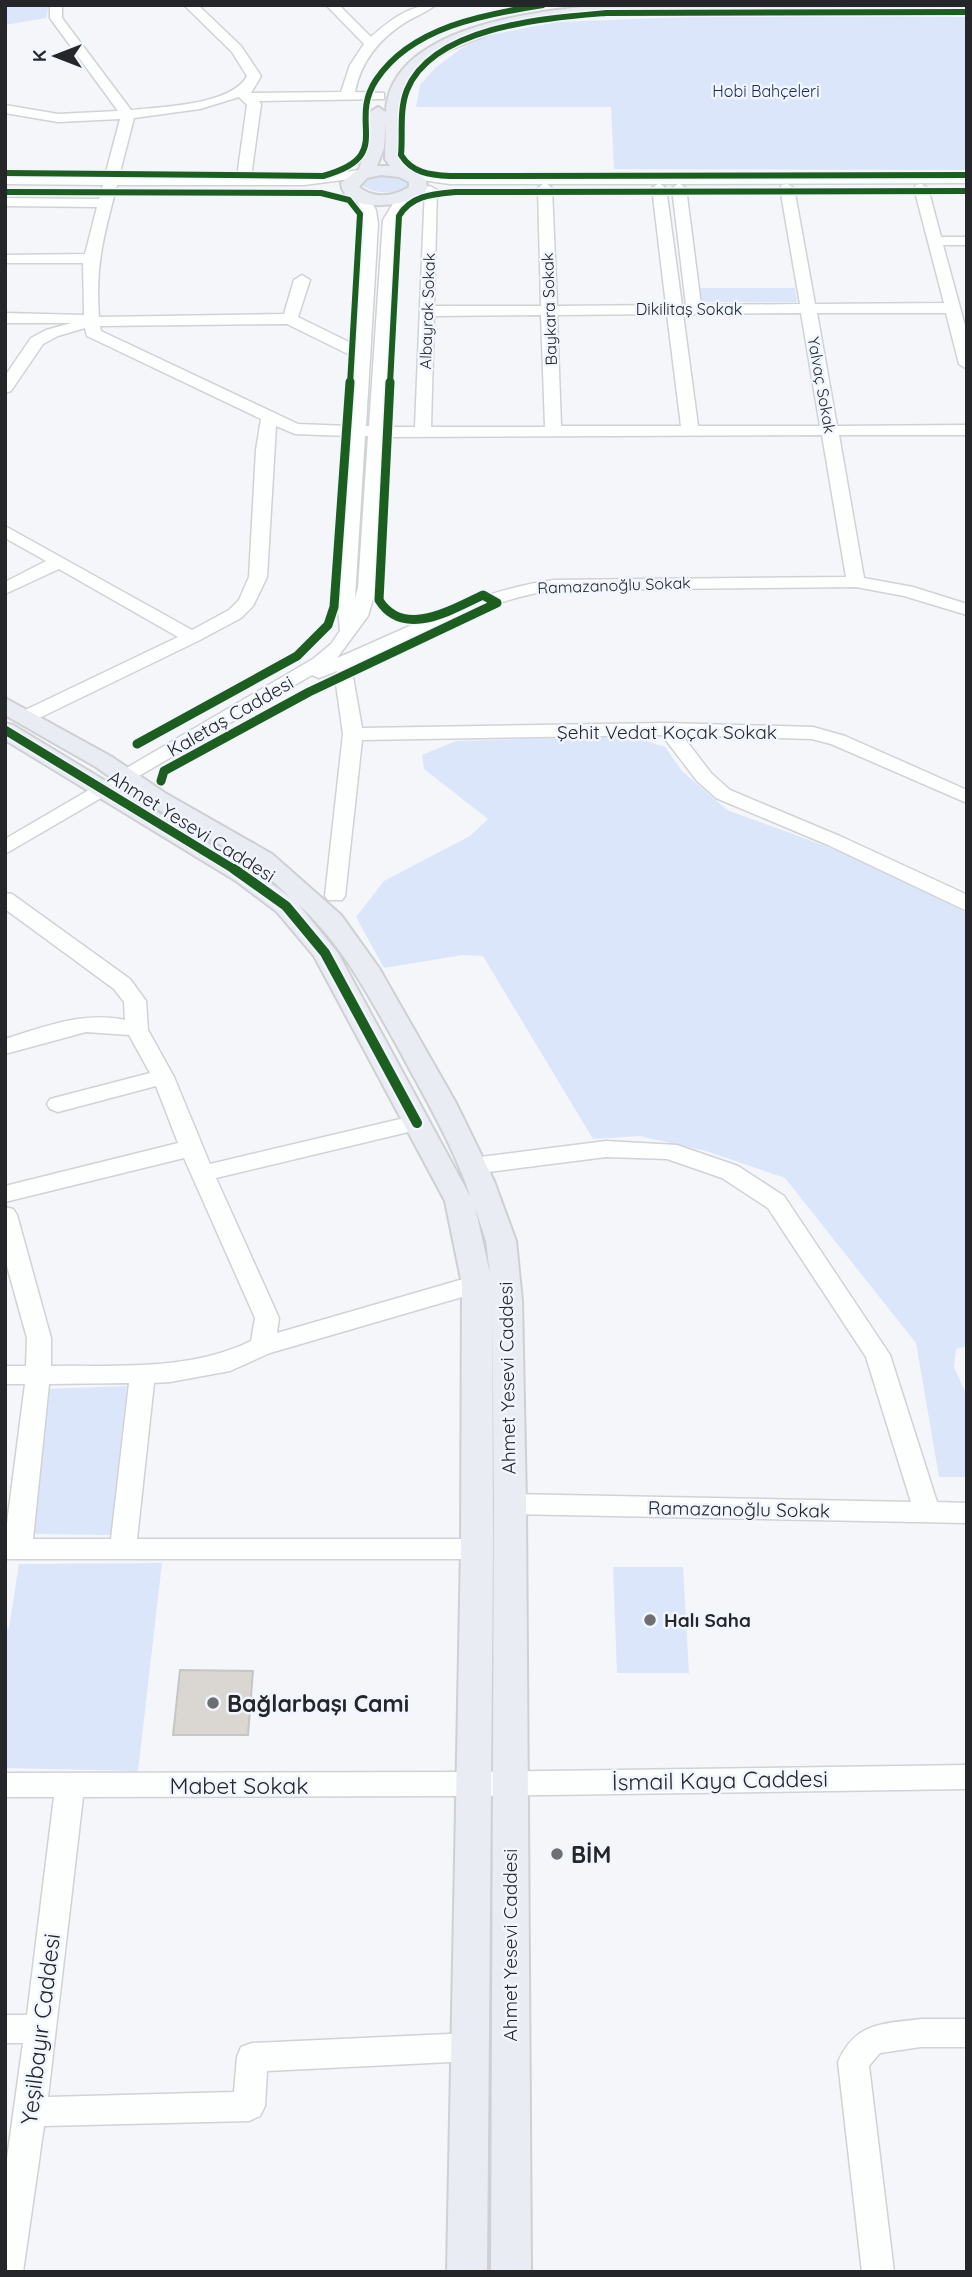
<svg xmlns="http://www.w3.org/2000/svg" width="972" height="2277" font-family="Quicksand,sans-serif">
	<rect width="100%" height="100%" fill="#f4f6fa"/>
	<path fill="#dce6fb" d="M5 5H49L46 18 5 25Z
		M765 14 967 17V170L614 169 611 107H416L420 85 435 68 462 48 490 35 557 22Z
		M381 174 399 176 408 182 406 189C390 193 378 195 363 186L368 178Z
		M699 288H795L797 302H702Z
		M630 736 665 747 682 771 727 810 850 855 967 913V1346L956 1349 954 1367 967 1396V1477H939L916 1343 785 1178 706 1151 639 1136 593 1139 483 956 463 955 384 968 356 917 384 881 470 836 488 819 424 769 422 755 456 741Z
		M127 1386 111 1535 32 1534 46 1389Z
		M162 1563 138 1771 5 1768V1629L9 1628 19 1564Z
		M613 1567H683L689 1673H617Z"/>
	<path fill="#dad6d1" stroke="#c6c6c6" stroke-width="2" d="M180 1670 253 1671 248 1735H173Z"/>
	<g fill="none" stroke-linecap="round" stroke-linejoin="round">
		<g stroke="#d0d2d6" stroke-width="3">
			<path id="minor" d="M50 5H62V18L131 110C161 107 232 105 247 76L232 52 184 5H198L241 46 261 76 251 93 341 92 350 65 364 44 326 5H339L371 37C390 20 409 5 435 5 427 12 416 16 406 22 379 39 361 61 355 92L384 93V99L259 101 261 104 251 177H304L361 170 366 171V177L304 185H117C104 235 95 264 99 317L284 314 294 280 302 275 310 280 298 317 355 345 364 224 362 210 354 196 356 193H366L376 210 378 224 366 426H369L383 220 399 194H409L411 197 397 220 385 427H415L425 187 430 186 437 190 434 306H541L538 188 543 184H450L407 178V172L450 176 967 175V183L680 184 686 188 701 305 800 304 780 188 782 185 787 184 794 188 815 304 944 303 914 188 916 185 921 184 928 188 941 237H967V245H943L967 333V369L959 364 946 313H817L837 426 967 425V435H839L864 578 913 587 967 604V615L904 596 856 587 554 590C485 600 422 635 359 662L353 677 362 728 667 723 813 727 845 736 967 790V803L831 744 812 739 682 735 711 773 730 790 842 837 959 891 967 895V911L828 845 716 798 697 781 662 735 362 740 345 896 342 900H328L325 896 343 734 335 677 337 671 319 678 312 675 5 854V839L313 659 331 644 340 631 337 597 349 436 295 434 276 426 267 577 253 606 241 618 198 641 33 721H19L17 717 19 713 178 637 59 569 5 594V582L46 561 5 538V526L192 630 229 610 239 600 249 577 256 450 261 419 87 336 85 328 58 336 43 344 11 391 5 393V376L31 338 46 330 71 323H5V313L84 315 83 263H5V255L85 254 97 207 5 206V198L99 199 103 185 5 184V176H105L120 119 58 122 5 113V105L58 114 118 111 50 18ZM239 97 247 105 237 177 119 176 134 118 200 109ZM547 184H658L652 188 666 305 557 306 552 188ZM660 184H678L672 188 686 305H682L666 188ZM801 313 820 426H698L683 314ZM667 314 681 426H561L557 315ZM541 315 545 427H431L434 316ZM287 324 354 357 349 426 298 424 101 331 100 326ZM822 435 846 577 554 580C477 590 408 628 337 658L368 616 376 588 385 437ZM365 436H368L358 588 355 598Z
				M5 893 12 894 130 979 146 1001 148 1030 174 1077 210 1164 417 1115 425 1118 428 1123 425 1128 216 1178 279 1318 277 1333 477 1275 486 1278 489 1284 486 1290 270 1353 230 1371 170 1382 154 1383 137 1539H477L486 1542 490 1549 486 1556 477 1559H5V1539L25 1384H5V1366H26L27 1338 5 1259V1207L13 1209 17 1215 51 1338V1366C118 1365 189 1371 251 1341L255 1318 184 1158 5 1202V1186L178 1143 156 1086 58 1112 50 1109 47 1104 50 1099 150 1073 129 1035 86 1032 5 1054V1039C44 1027 84 1011 125 1020L124 1002 114 989 5 909ZM129 1383 111 1539H33L49 1384Z
				M606 1141 677 1145 738 1166 784 1196 890 1355 937 1502 967 1503V1523L510 1514 501 1511 497 1504 501 1497 510 1494 911 1502 866 1357 768 1208 722 1178 667 1159 606 1157 473 1174 465 1172 462 1166 465 1160 473 1158Z
				M967 1765V1789L473 1796 83 1797 48 2097 234 2092 237 2057 241 2047 252 2043 471 2033 482 2037 486 2047 482 2057 471 2061 267 2071 265 2106 260 2116 249 2121 44 2126 23 2272H5V2173L23 2043H5V2015H27L54 1797H5V1773L473 1772Z
				M921 2019H967V2047H921L880 2053 869 2066 894 2272H862L838 2062C855 2022 883 2024 921 2019Z"/>
		</g>
		<g stroke="#cfd0d3" stroke-width="4">
			<path id="major" d="M602 5H967V13L602 15 539 21 504 28 449 50 429 62 412 80 403 96V159L409 168 426 180 427 189C411 208 343 215 341 183L359 169 366 148 370 112 378 107 386 112C390 26 538 11 602 5ZM386 120 385 159 390 166H377L384 148ZM381 175 399 177 409 182V187C393 197 374 199 359 187L367 178Z
				M5 698 112 757 165 793 272 854 341 915 379 968 456 1103 494 1181 516 1241 522 1301 526 1504 531 2272H491L494 1504 492 1299 493 1549 487 2272H447L461 1549 462 1284 445 1201 314 956 277 912 236 881 5 740V723L13 725 254 871 290 897 254 864 147 803 96 767 5 715ZM298 904C344 946 371 1000 401 1053 426 1100 454 1147 471 1198L338 953ZM475 1207 486 1241 490 1274Z"/>
		</g>
		<use href="#minor" fill="#fdfefe" fill-rule="evenodd"/>
		<use href="#major" fill="#e9ecf2" fill-rule="evenodd"/>
		<g stroke="#f1f5fd" stroke-width="9">
			<path id="cycleway-far2" d="M967 12 606 13C547 18 433 26 407 90 399 110 403 134 401 155 412 173 430 175 450 176L967 175
				M5 173 323 176C396 156 347 124 376 80 411 27 485 14 543 5
				M5 192 321 193 349 200 360 214 350 384
				M390 384 399 216C411 195 434 194 456 192L967 191"/>
		</g>
		<g stroke="#f1f5fd" stroke-width="12">
			<path id="cycleway-far1" d="M5 730 237 871
				M137 744 297 656 328 625 334 607 350 382
				M161 781 164 771 309 692 497 603 483 595C451 610 403 639 379 600L390 382"/>
		</g>
		<g stroke="#f1f5fd" stroke-width="15">
			<path id="cycleway" d="M234 869 286 906 325 953 417 1123"/>
		</g>
		<use href="#cycleway-far2" stroke="#1b5e20" stroke-width="6"/>
		<use href="#cycleway-far1" stroke="#1b5e20" stroke-width="9"/>
		<use href="#cycleway" stroke="#1b5e20" stroke-width="10"/>
	</g>
	<g fill="#6d6f73" stroke="#f1f5fd" stroke-width="2.5">
		<circle cx="650" cy="1620" r="7"/>
		<circle cx="213" cy="1703" r="7"/>
		<circle cx="557" cy="1854" r="7"/>
	</g>
	<g text-anchor="middle" dominant-baseline="central" stroke-width="5" stroke-linejoin="round" paint-order="stroke">
		<g font-size="16" fill="#192b59" stroke="#f1f5fd">
			<text x="766" y="91">Hobi Bahçeleri</text>
		</g>
		<g font-size="16" fill="#24262a" stroke="#f1f5fd">
			<text transform="translate(549 309) rotate(-92)">Baykara Sokak</text>
			<text x="689" y="309">Dikilitaş Sokak</text>
			<text transform="translate(427 311) rotate(-88)">Albayrak Sokak</text>
			<text transform="translate(822 385) rotate(80)">Yalvaç Sokak</text>
			<text transform="translate(614 585) rotate(-2)">Ramazanoğlu Sokak</text>
		</g>
		<g font-size="19" fill="#24262a" stroke="#f1f5fd">
			<text transform="translate(230 716) rotate(-30)">Kaletaş Caddesi</text>
			<text x="667" y="732">Şehit Vedat Koçak Sokak</text>
			<text transform="translate(192 826) rotate(32)">Ahmet Yesevi Caddesi</text>
			<text transform="translate(507 1378) rotate(-91)">Ahmet Yesevi Caddesi</text>
			<text transform="translate(739 1509) rotate(1)">Ramazanoğlu Sokak</text>
			<text transform="translate(510 1945) rotate(-90)">Ahmet Yesevi Caddesi</text>
		</g>
		<g font-size="19" font-weight="bold" fill="#24262a" stroke="#f1f5fd" text-anchor="start">
			<text x="664" y="1620">Halı Saha</text>
		</g>
		<g font-size="23" font-weight="bold" fill="#24262a" stroke="#f1f5fd" text-anchor="start">
			<text x="227" y="1703">Bağlarbaşı Cami</text>
			<text x="571" y="1854">BİM</text>
		</g>
		<g font-size="23" fill="#24262a" stroke="#f1f5fd">
			<text transform="translate(720 1780) rotate(-1)">İsmail Kaya Caddesi</text>
			<text x="239" y="1785">Mabet Sokak</text>
			<text transform="translate(40 2029) rotate(-83)">Yeşilbayır Caddesi</text>
		</g>
	</g>
	<rect width="972" height="2277" fill="none" stroke="#24262a" stroke-width="14"/>
	<g transform="translate(56 56) rotate(270)" stroke="#f1f5fd" stroke-width="5" paint-order="stroke">
	<path d="M0-5L12 26L0 18L-12 26Z" fill="#24262a"/>
	<text y="-10" font-size="19" font-weight="bold" text-anchor="middle" fill="#24262a">K</text>
	</g>
</svg>
